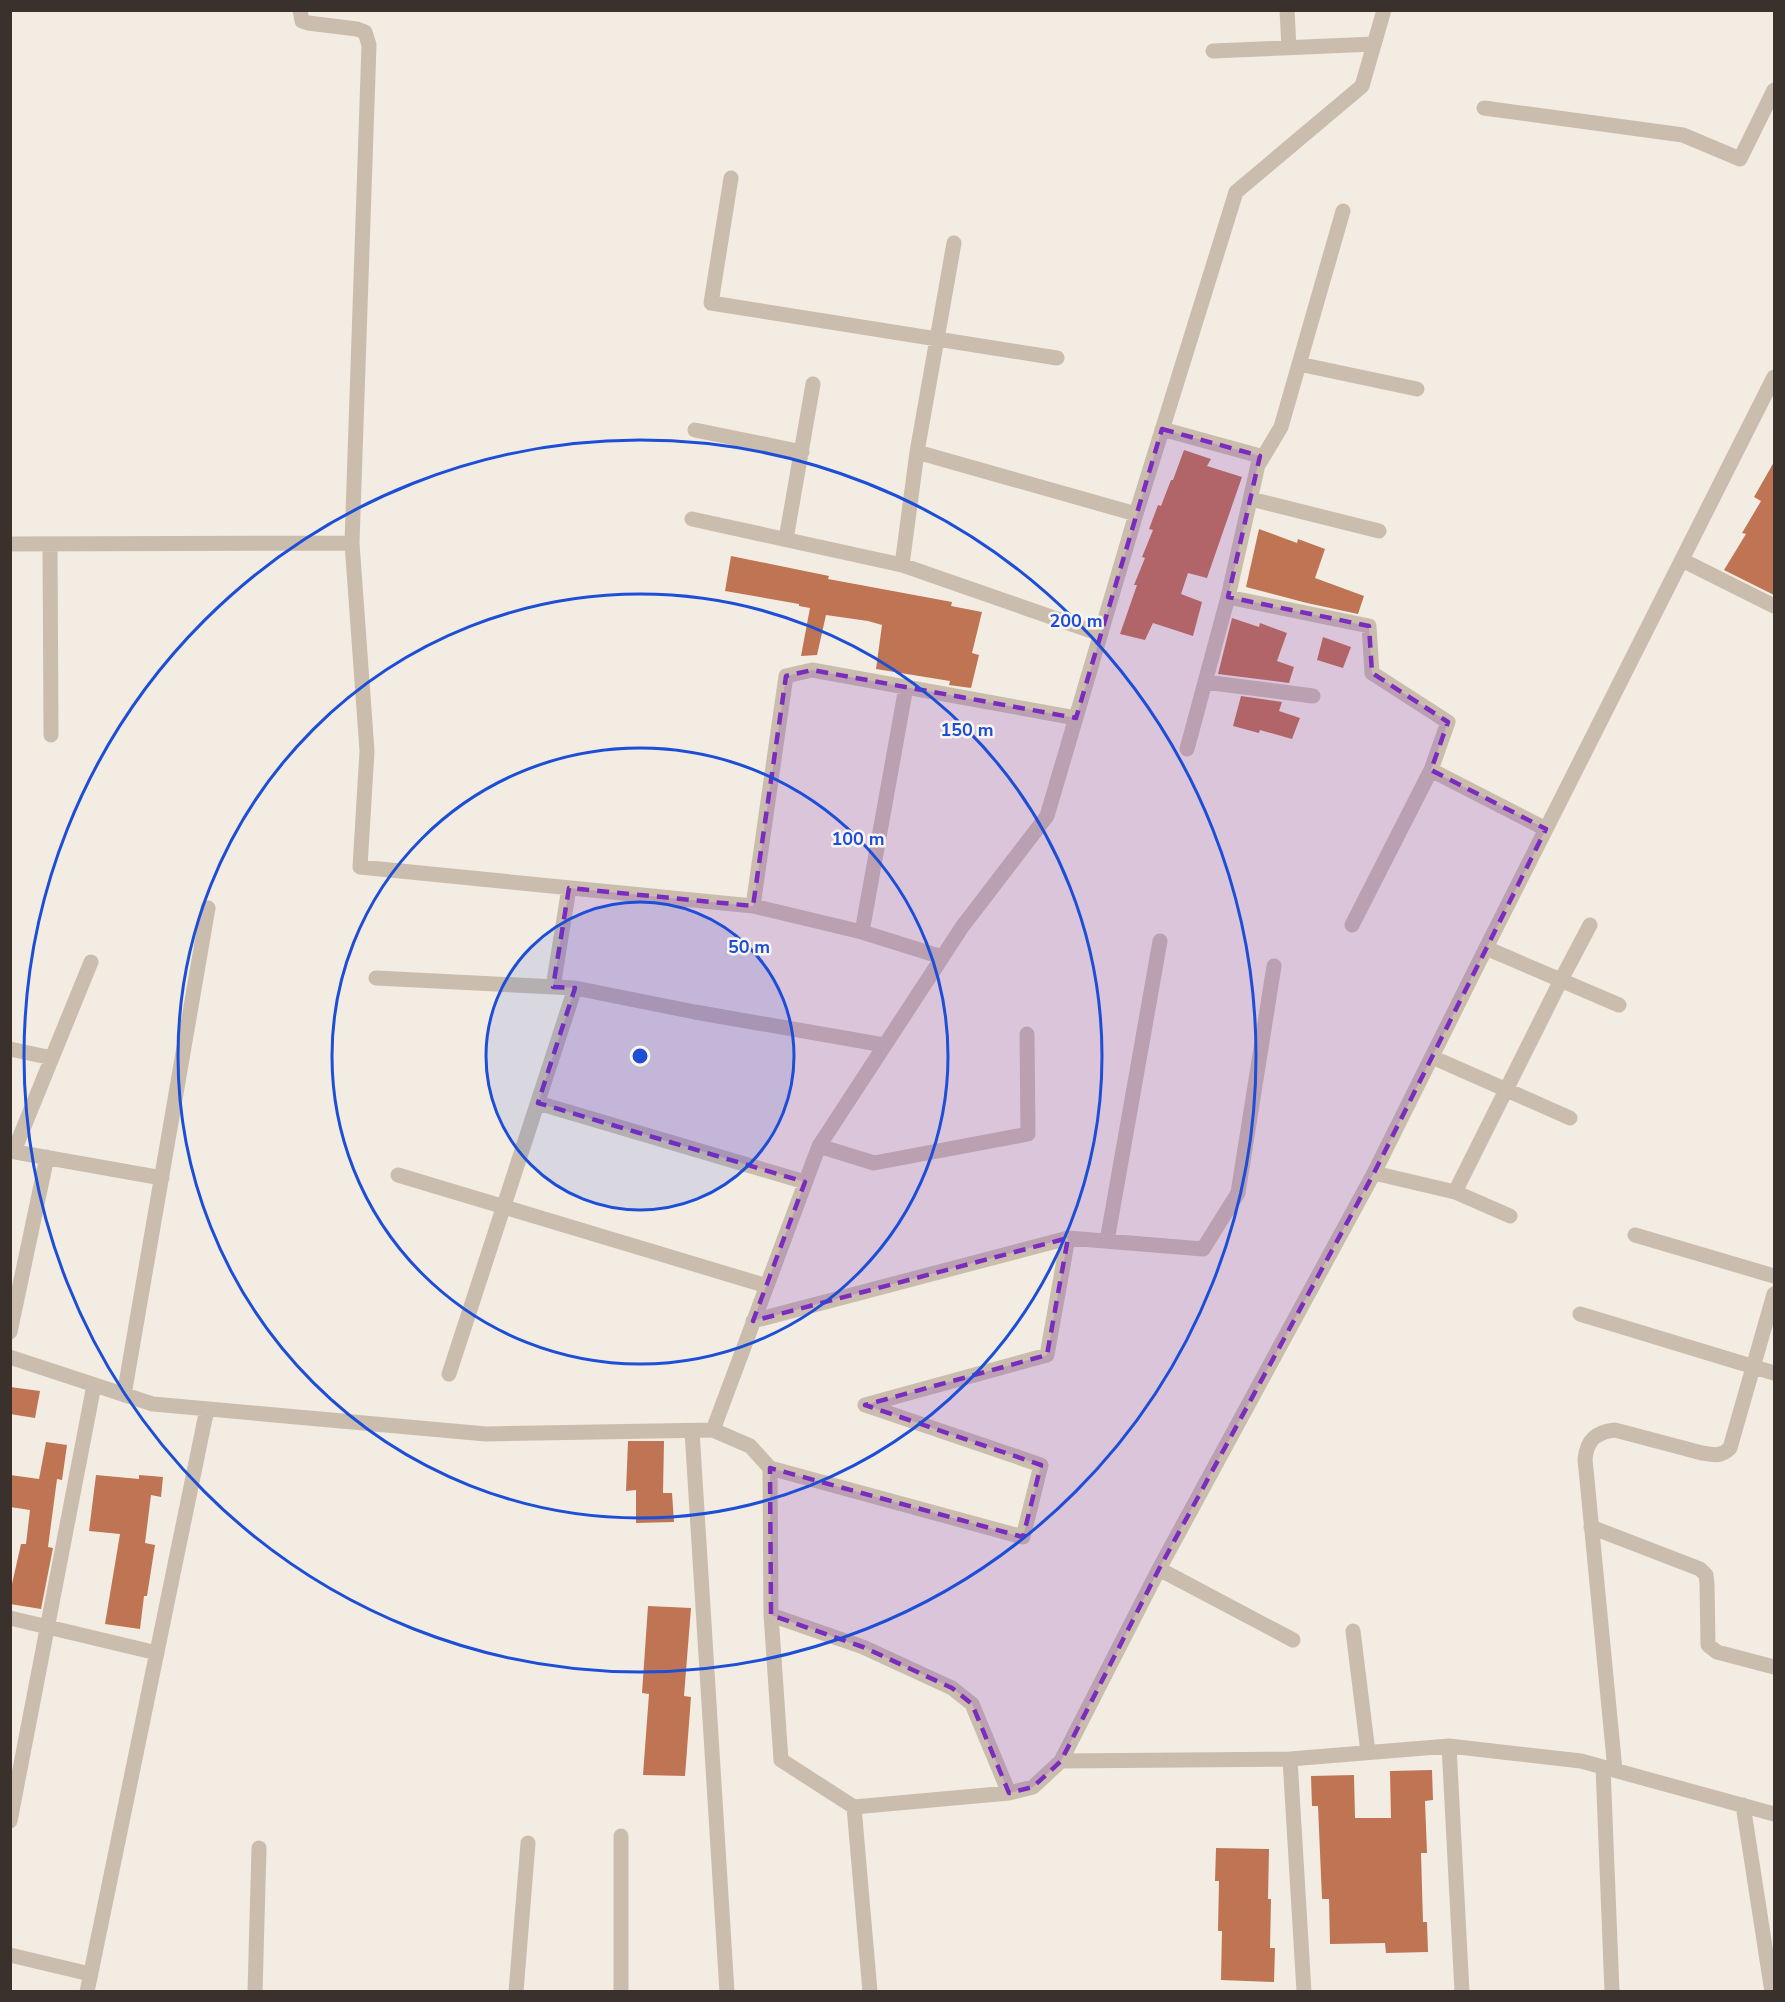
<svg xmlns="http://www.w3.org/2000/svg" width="1785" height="2002" font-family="'Nunito Sans',sans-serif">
	<rect width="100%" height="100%" fill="#f3ece2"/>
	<path fill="#bf7454" d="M1184 450 1211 459 1207 466 1242 477 1207 578 1188 573 1181 594 1202 602 1193 636 1153 623 1145 640 1120 634 1137 585H1134L1145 558 1142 557 1153 530 1149 529 1158 505 1161 506 1171 480H1173Z
		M1774 462V595L1724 570 1746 534 1742 533 1761 501 1754 497Z
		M1259 529 1297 543 1298 539 1325 549 1315 578 1364 596 1358 614 1307 603 1246 587Z
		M731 556 829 576 828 579 952 602 951 606 982 612 972 653 979 655 971 688 949 685 950 681 876 669 882 625 868 621 826 615 817 655 801 656 810 608 799 606V604L725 591Z
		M1232 618 1259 627 1260 623 1287 633 1277 661 1294 667 1289 683 1218 674Z
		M1323 637 1351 647 1343 668 1317 660Z
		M1241 696 1282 702 1279 711 1300 718 1292 739 1260 730 1259 733 1233 726Z
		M10 1387 40 1391 35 1418 10 1414Z
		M628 1441H664L663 1493H672L674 1522 636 1523V1490L626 1491Z
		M46 1442 67 1445 62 1480 57 1479 48 1547 53 1548 41 1609 10 1604V1593L21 1544H26L30 1510 10 1507V1475L39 1479Z
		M96 1475 139 1479V1475L163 1477 161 1497 151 1495 145 1543 155 1545 147 1596H144L140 1629 105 1624 120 1534 89 1531Z
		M648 1606 691 1608 684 1696 691 1697 685 1776 643 1775 649 1694 642 1693Z
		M1432 1770 1433 1800 1425 1801 1427 1853H1421L1423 1922H1427L1428 1952 1386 1953 1385 1943 1330 1944 1329 1899H1322L1318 1806H1312L1311 1776 1354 1775 1355 1818H1391L1390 1771Z
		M1216 1848 1269 1849 1268 1899H1271L1270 1948H1275L1274 1982 1221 1980 1222 1931H1218L1219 1881H1215Z"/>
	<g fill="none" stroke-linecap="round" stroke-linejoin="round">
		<path stroke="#cbbdae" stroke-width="15" d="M300 10 302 21 308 23 357 29 365 32 369 45 352 543
			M1287 10 1289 48
			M1213 51 1374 44
			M1484 108 1683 135 1740 159 1774 90
			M731 178 711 303 1057 358
			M1299 364 1417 389
			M1162 429 1260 456 1228 597 1187 749
			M695 430 802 452
			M917 452 1136 514
			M1259 464 1281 427 1343 211
			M1251 499 1379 531
			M692 519 902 565 1100 634
			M786 539 813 384
			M10 544 352 543 367 751 360 867 753 906 862 932 942 957
			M50 544 51 735
			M1682 560 1774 606
			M902 565 917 452 954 243
			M1228 597 1369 626 1372 673 1448 722 1431 770 1546 829
			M1205 682 1313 696
			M753 906 786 676 812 670 1076 718
			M1352 925 1431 770
			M862 932 906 687
			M1486 948 1619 1005
			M376 978 575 988 695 1012 884 1045
			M553 987 569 888
			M10 1049 52 1058
			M1432 1057 1570 1118
			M538 1103 805 1182
			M819 1146 874 1163 1028 1134 1027 1034
			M10 1151 162 1178
			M14 1151 91 962
			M1374 1173 1455 1192 1510 1216
			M398 1175 767 1286
			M1455 1192 1561 980 1590 925
			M1635 1235 1774 1276
			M1107 1241 1160 941
			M1580 1314 1774 1373
			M753 1321 1068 1238 1203 1249 1238 1193 1274 966
			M10 1332 47 1157
			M10 1357 153 1404 486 1434 713 1430 819 1146 962 927 1047 816 1136 514 1236 192 1362 86 1384 10
			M449 1374 575 988
			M124 1395 208 908
			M713 1430 750 1446 770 1468 771 1615 863 1647 952 1688 972 1704 1009 1793
			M692 1431 727 1992
			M770 1468 1023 1537 1041 1465 865 1405 1047 1355 1068 1238
			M1591 1527 1700 1569 1706 1575 1707 1584 1708 1645 1717 1652 1774 1667
			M1159 1569 1293 1640
			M771 1615 781 1760 854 1807 870 1992
			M10 1618 157 1653
			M1353 1631 1368 1752
			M1449 1746 1462 1992
			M1061 1761 1290 1759
			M1603 1767 1612 1992
			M1615 1770 1585 1459C1587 1440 1596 1432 1615 1430L1702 1453C1714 1455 1721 1457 1730 1448L1774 1294
			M1743 1805 1772 1992
			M854 1807 1009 1793 1033 1787 1061 1761 1159 1569 1374 1173 1486 948 1774 377
			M10 1821 94 1385
			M10 1955 90 1974
			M87 1992 207 1409
			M255 1992 259 1848
			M516 1992 528 1843
			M621 1992V1836
			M1304 1992 1290 1759 1449 1746 1581 1761 1774 1814"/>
	</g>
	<path fill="#7b2cbf" fill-opacity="0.2" stroke="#7b2cbf" stroke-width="4.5" stroke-dasharray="12 8" stroke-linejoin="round" d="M1162 429 1260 456 1228 597 1369 626 1372 673 1448 722 1431 770 1546 829 1374 1173 1159 1569 1061 1761 1033 1787 1009 1793 972 1704 952 1688 863 1647 771 1615 770 1468 1023 1537 1041 1465 865 1405 1047 1355 1068 1238 753 1321 805 1182 538 1103 575 988 553 987 569 888 753 906 786 676 812 670 1076 718Z"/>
	<circle cx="640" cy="1056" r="154" fill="#1d4ed8" fill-opacity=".12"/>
	<g fill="none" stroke="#1d4ed8" stroke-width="3">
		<circle cx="640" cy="1056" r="154"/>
		<circle cx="640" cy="1056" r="308"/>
		<circle cx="640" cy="1056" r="462"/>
		<circle cx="640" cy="1056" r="616"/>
	</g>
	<circle cx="640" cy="1056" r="9" fill="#1d4ed8" stroke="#faf6ef" stroke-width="3"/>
	<g font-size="18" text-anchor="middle" font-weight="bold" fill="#1d4ed8" stroke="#faf6ef" stroke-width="5" stroke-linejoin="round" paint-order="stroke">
		<text x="1076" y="627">200 m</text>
		<text x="967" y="736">150 m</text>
		<text x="858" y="845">100 m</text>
		<text x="749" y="953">50 m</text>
	</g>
	<rect width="1785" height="2002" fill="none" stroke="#3a312c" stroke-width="24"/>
</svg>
